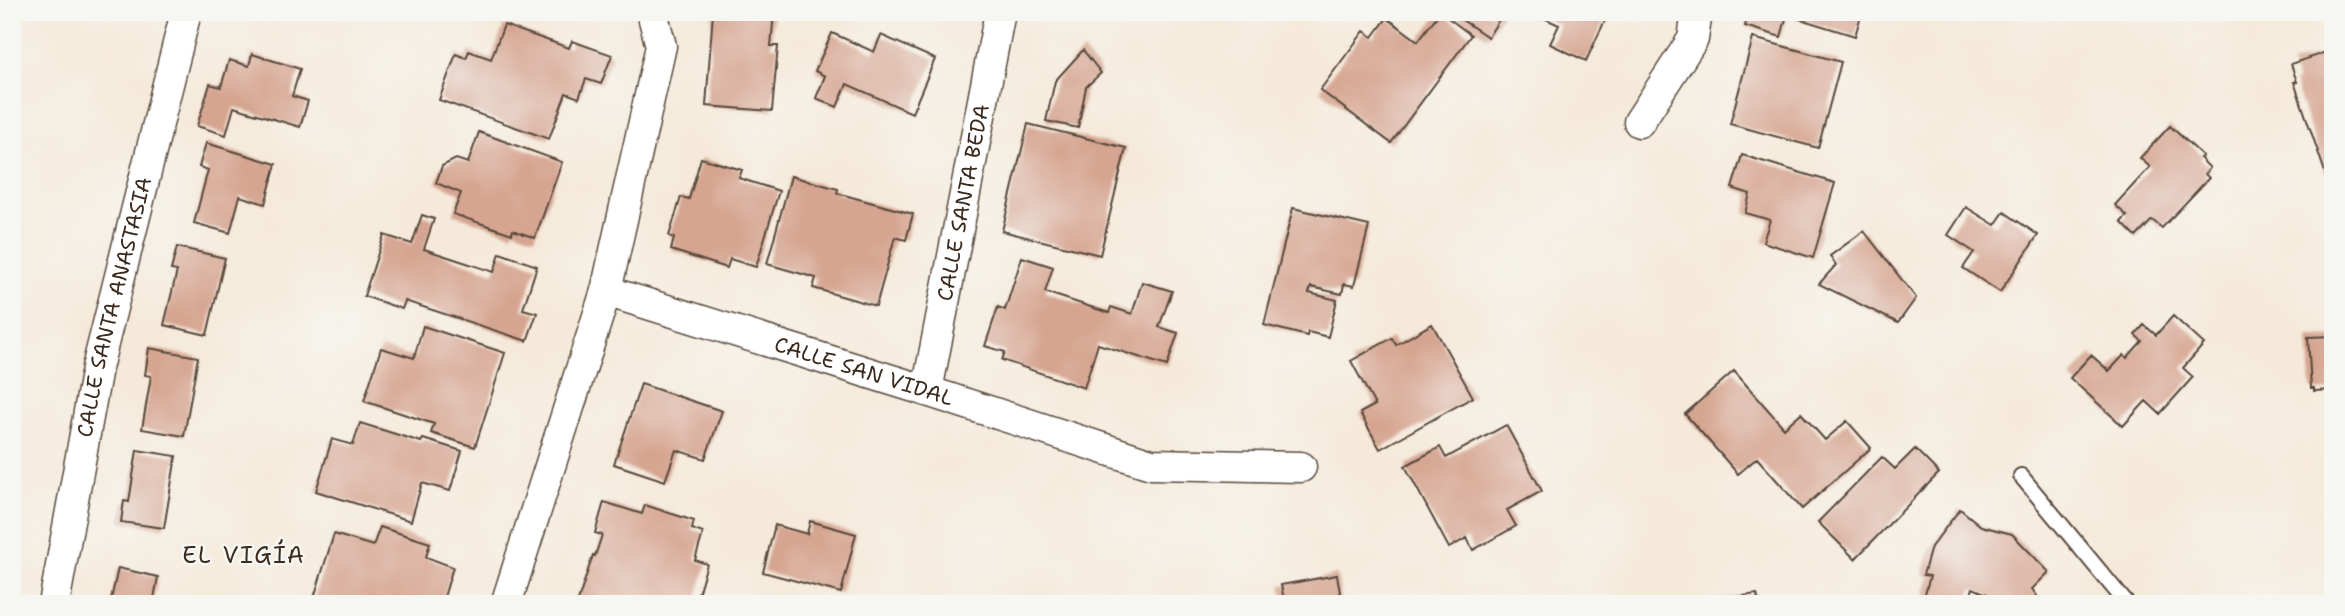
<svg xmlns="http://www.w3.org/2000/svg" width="2345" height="616" font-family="'Shantell Sans',sans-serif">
	<rect width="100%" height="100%" fill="#f6f6f2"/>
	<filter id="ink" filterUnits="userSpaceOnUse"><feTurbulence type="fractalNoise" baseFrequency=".0143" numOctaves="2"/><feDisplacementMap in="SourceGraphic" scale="14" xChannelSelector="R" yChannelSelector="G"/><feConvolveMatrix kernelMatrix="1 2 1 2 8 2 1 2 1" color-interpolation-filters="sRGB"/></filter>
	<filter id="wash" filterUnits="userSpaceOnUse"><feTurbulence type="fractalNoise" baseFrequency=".00686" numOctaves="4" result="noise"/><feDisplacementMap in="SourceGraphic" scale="28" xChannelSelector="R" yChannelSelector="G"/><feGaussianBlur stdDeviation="1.57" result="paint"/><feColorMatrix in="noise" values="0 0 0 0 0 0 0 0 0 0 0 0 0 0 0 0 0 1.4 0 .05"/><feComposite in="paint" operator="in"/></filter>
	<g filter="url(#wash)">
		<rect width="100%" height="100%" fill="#f5eada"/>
		<g id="blocks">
			<path fill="#d6a591" d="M559 12H584L583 17Z
				M713 12H774L771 46H778L772 111 706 106Z
				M1440 12 1471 35 1391 143 1320 90 1364 31 1373 37 1387 18 1418 41Z
				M1450 12H1504L1488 37Z
				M1531 12H1622L1618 19 1608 14 1586 61 1550 44 1559 25Z
				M1749 12H1862L1855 36 1787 15 1781 37 1745 26Z
				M504 25 569 48 572 41 612 55 601 84 586 79 579 98 566 93 549 139 439 100 456 54 466 58 469 51 491 59Z
				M832 33 874 52 881 35 935 59 912 113 847 84 837 107 816 98 825 76 815 71Z
				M1753 38 1841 62 1818 148 1730 124Z
				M1083 50 1101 73 1086 87 1078 128 1046 121 1055 81Z
				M2333 50V172L2326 175 2294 82H2297L2291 64Z
				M252 54 300 69 292 96 308 101 300 127 234 107 226 135 197 126 210 84 221 87 229 60 249 66Z
				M1028 124 1126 148 1100 255 1002 231Z
				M2170 126 2203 156 2200 158 2210 168 2205 174 2209 178 2162 228 2152 220 2136 237 2121 222 2127 216 2115 205 2150 167 2140 158Z
				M479 132 562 162 535 238 513 230 512 234 453 214 461 193 436 183 442 166 456 159 468 163Z
				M206 143 276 164 265 204 240 196 230 233 194 223 208 170 199 167Z
				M1742 155 1835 183 1813 258 1763 242 1770 220 1745 213 1750 194 1732 188Z
				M701 158 742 170 739 178 779 191 756 267 730 259 727 268 671 250 674 238 669 236 681 197 689 199Z
				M791 176 838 189 837 193 913 214 906 240 895 237 876 306 813 288 816 278 767 264Z
				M1966 207 1995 225 2004 212 2038 235 2000 292 1963 268 1974 252 1948 235Z
				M1293 208 1369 226 1354 286 1344 284 1342 294 1311 287 1309 293 1337 300 1328 337 1308 332 1307 336 1264 325Z
				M422 215 434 219 424 249 494 272 500 253 537 266 523 309 537 313 527 341 405 301 402 309 364 296 384 235 412 244Z
				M1864 231 1916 298 1898 323 1819 284 1836 265 1830 256Z
				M177 247 225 258 207 335 164 325 177 271 171 270Z
				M1022 257 1053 267 1045 292 1109 313 1111 307 1132 314 1142 282 1172 291 1159 327 1178 333 1167 366 1098 344 1084 388 1002 360 1005 352 985 346 998 307 1005 310Z
				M2173 316 2204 344 2183 368 2193 377 2160 414 2146 401 2123 426 2070 378 2091 355 2109 371 2124 355 2127 358 2142 341 2135 335 2144 325 2156 335Z
				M1432 324 1473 397 1380 449 1360 413 1375 405 1351 361 1392 338 1396 345Z
				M423 326 505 353 475 447 431 433 434 424 364 401 381 348 414 358Z
				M2333 336V390L2314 391V388H2311L2308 337Z
				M149 348 198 357 184 436 142 429 151 376 145 375Z
				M1734 371 1784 428 1801 413 1825 440 1847 421 1871 448 1802 509 1757 458 1738 474 1685 414Z
				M641 384 722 411 705 459 676 450 665 481 614 464Z
				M360 423 421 442 423 439 462 451 450 491 422 483 411 521 316 491 332 439 353 445Z
				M1506 425 1542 491 1507 510 1516 526 1473 550 1467 538 1449 548 1405 466 1440 447 1446 458Z
				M1915 449 1939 473 1855 559 1818 522 1882 457 1895 469Z
				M137 450 176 456 164 528 121 522 124 501 129 502Z
				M604 502 642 514 645 505 694 521 692 529 703 533 695 560 707 564 695 604H577L593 555 595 556 602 535 595 533Z
				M1960 509 1981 526 2012 534 2049 572 2032 589 2037 596 2029 604H1994L1987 594 1973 588 1968 604H1922L1930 576 1923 575 1931 547Z
				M810 521 856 534 841 593 763 572 775 525 807 534Z
				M380 527 430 543 426 557 453 567 442 604H433L420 599 419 604H312L334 534 373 546Z
				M118 568 158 577 153 604H110Z
				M1337 575 1342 604H1285L1281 585Z
				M1757 594 1759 604H1720L1719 599Z"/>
		</g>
	</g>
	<g filter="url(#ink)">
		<use href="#blocks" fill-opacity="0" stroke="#57473a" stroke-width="2"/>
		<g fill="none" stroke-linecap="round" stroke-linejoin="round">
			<g stroke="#57473a" stroke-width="18">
				<path id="lane" d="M2021 476 2127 604"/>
			</g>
			<g stroke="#57473a" stroke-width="33">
				<g id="street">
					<path d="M1639 122 1693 39 1697 12"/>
					<path id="s1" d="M606 291 927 391 1151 464 1301 467"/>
					<path id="s2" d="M927 391 1000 12"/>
					<path id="s3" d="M54 604 97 368 186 12"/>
					<path d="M506 604 606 291 661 46 652 12"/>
				</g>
			</g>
			<use href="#lane" stroke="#fff" stroke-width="14"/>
			<use href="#street" stroke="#fff" stroke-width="30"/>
		</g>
	</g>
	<g text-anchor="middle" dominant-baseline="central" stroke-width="5" stroke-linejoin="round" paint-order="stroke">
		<g font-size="21" fill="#3b2a1e" stroke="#f6f6f2">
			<text stroke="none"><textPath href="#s2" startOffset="192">CALLE SANTA BEDA</textPath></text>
			<text stroke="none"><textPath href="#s3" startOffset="303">CALLE SANTA ANASTASIA</textPath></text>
			<text stroke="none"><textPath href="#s1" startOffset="270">CALLE SAN VIDAL</textPath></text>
		</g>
		<g font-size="23" letter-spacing="2" fill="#3b2a1e" stroke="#f6f6f2">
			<text x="244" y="555">EL VIGÍA</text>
		</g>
	</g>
	<rect width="2345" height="616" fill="none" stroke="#f6f6f2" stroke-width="42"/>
</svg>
